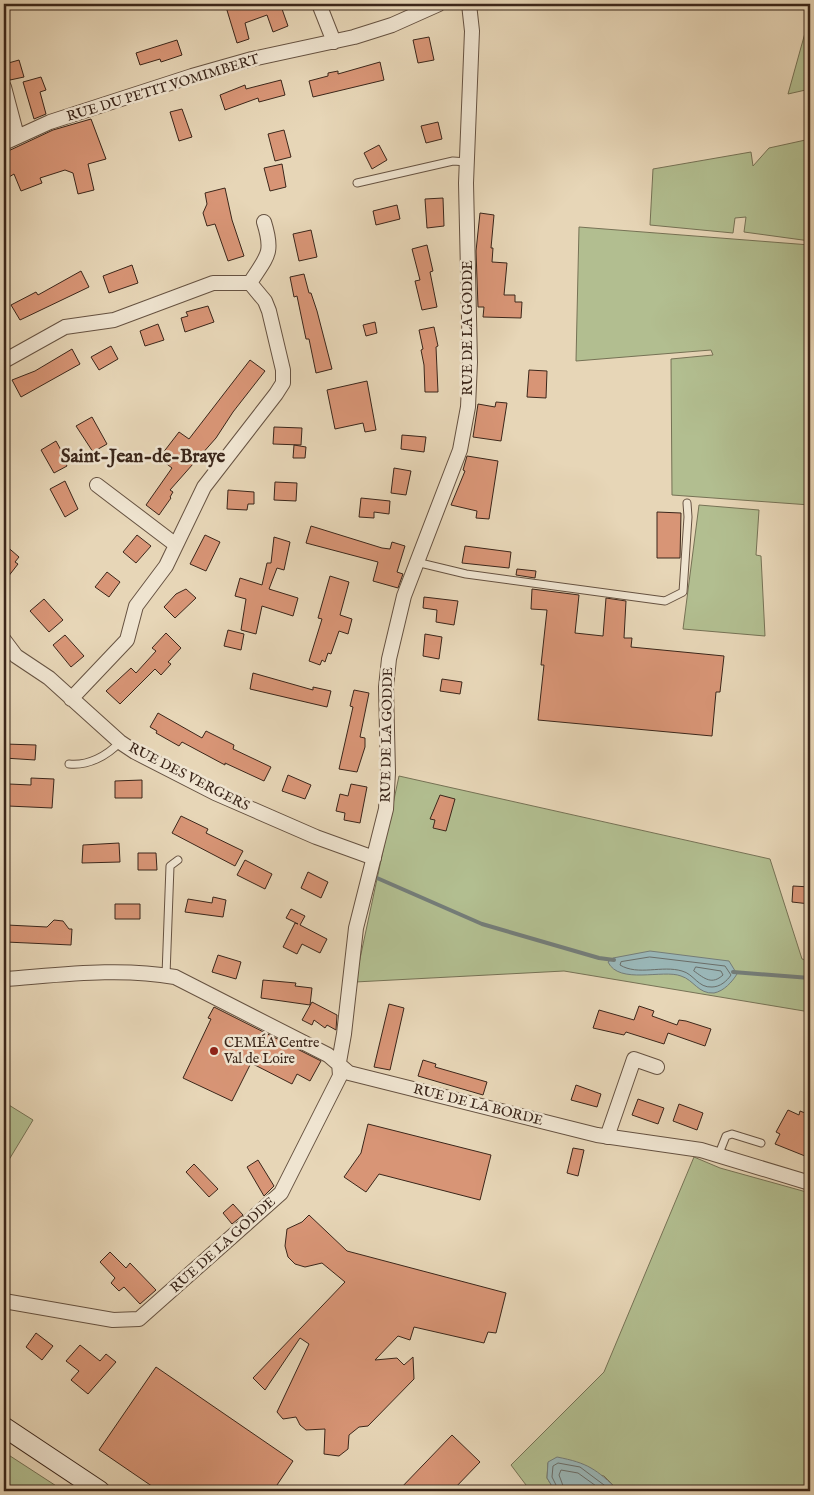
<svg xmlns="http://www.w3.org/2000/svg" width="814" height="1495" font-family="'IM FELL English',serif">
	<rect width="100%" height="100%" fill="#e7d6b7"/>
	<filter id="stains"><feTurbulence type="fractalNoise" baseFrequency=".004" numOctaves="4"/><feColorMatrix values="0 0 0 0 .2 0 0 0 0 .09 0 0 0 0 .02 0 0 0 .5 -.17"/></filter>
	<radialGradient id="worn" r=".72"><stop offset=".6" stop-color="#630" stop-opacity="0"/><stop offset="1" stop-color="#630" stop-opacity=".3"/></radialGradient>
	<path fill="#b2be90" stroke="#767255" d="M810 15V89L788 94Z
		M810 139V241L744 232 746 217 735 218 733 233 650 225 653 169 751 152 753 166 769 148Z
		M579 227 810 245V505L672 495 671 359 713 355 711 350 576 361Z
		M699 505 759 510 756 555 761 556 765 636 683 629Z
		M399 776 770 859 802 959 810 961V1012L564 971 355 982Z
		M4 1102 33 1120 4 1168Z
		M694 1157 720 1168 810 1193V1491H619L604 1476 548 1463 547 1478 555 1491H524L526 1485 511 1465 604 1372Z
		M4 1452 64 1491H4Z"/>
	<path fill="#9ab7b8" stroke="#747d79" d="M650 951 729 961 737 974C732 982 724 991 714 993 698 994 694 980 681 976 663 969 619 985 608 962L613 958Z
		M557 1457C588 1463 596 1469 619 1491H555L547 1478 548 1462Z"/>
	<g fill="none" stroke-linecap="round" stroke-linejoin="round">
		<path stroke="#6a6e69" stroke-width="1" d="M650 957 725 966 731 975C727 981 720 987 712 987 698 988 694 974 682 971 662 965 638 976 620 965L621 962Z
			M696 967 721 971 723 975C712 985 705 979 694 971Z
			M559 1491 552 1477 553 1466 558 1463 580 1467 612 1491
			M565 1491 559 1475 561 1470 578 1473 603 1491"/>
		<path stroke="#747d79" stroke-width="4" d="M377 878 482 924 599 958 614 960
			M733 972 810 978"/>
	</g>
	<path fill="#d89576" stroke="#3b261a" d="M234 4H293L282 9 288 26 273 32 267 15 245 23 249 39 237 43 226 7Z
		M429 37 434 60 418 63 413 40Z
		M177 40 182 55 161 62 160 59 140 65 136 53Z
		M19 60 24 77 10 80 5 64Z
		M380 62 384 80 313 97 309 81 328 76V73L338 71V74Z
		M41 77 46 90 40 92 46 114 34 119 23 82Z
		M281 80 285 95 259 102 258 98 225 110 220 95 245 85 246 89Z
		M182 109 192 137 179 141 170 112Z
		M91 119 106 159 88 164 94 190 78 194 73 173 65 170 40 178 42 183 21 191 14 174 4 180V153L53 130Z
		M438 122 442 139 426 143 421 126Z
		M284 130 291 157 275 161 268 134Z
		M379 145 387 160 372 169 364 153Z
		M282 164 286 187 270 191 264 168Z
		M225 188 232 220 244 256 228 261 215 224 207 226 203 213 207 204 205 193Z
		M443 198 444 226 427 228 425 199Z
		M397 205 400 219 376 225 373 211Z
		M480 213 494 215 491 248H493L492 262 507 263 504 295H515V302H522L521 318 483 317 484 307H478L476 251Z
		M311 230 317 257 299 261 293 234Z
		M427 245 433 271 430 272 437 307 422 310 415 281 420 280 412 249Z
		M132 265 138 283 109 293 103 276Z
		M81 271 89 287 20 320 11 305 36 292 38 295Z
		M304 274 309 293H311L317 311 332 369 316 373 309 339H306L297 296 294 297 290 277Z
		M208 306 214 322 185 332 181 318 188 316 186 312Z
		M375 322 377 333 366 336 363 325Z
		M158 324 164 340 145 346 140 331Z
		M434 327 438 346 436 347 438 392H425L424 365 421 350 423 349 419 330Z
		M111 346 118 359 99 370 91 357Z
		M72 349 80 364 21 397 12 380 35 371Z
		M250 360 265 371 233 412 216 438 170 490 173 492 170 497 171 498 159 515 146 505 172 468 159 458 179 432 189 439Z
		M529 370 547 371 546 398 527 397Z
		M367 381 376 430 365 432 363 423 335 429 327 390Z
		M496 402 507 403 501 441 473 437 478 404 495 407Z
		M92 417 107 444 93 452 76 426Z
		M274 427 302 428 301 445 273 444Z
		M402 435 426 437 424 452 401 449Z
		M56 441 66 459 64 460 67 466 54 473 41 450Z
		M294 445 306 447 305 458H293Z
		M467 456 498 461 489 519 476 518 477 511 451 505 465 471 463 470Z
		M394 468 411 471 406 495 391 493Z
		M65 481 78 509 65 517 50 489Z
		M275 482 297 483 296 501 274 500Z
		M228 490 254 492V504H248L247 510 227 509Z
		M361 498 390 501 389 514 374 512V518L359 517Z
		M657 512 681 513 680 558H657Z
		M311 526 382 548 390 549 392 542 405 546 397 572 403 574 398 588 373 581 378 562 306 543Z
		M137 535 151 546 136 563 123 552Z
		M205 535 220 542 206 571 190 564Z
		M274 537 290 542 284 570 277 568 269 589 298 598 293 616 262 606 256 634 241 630 246 599 235 596 240 578 262 585 267 563H271Z
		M4 544 19 557 15 562 18 564 4 582Z
		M465 546 511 552 509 568 462 563Z
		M517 569 536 571 535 578 516 575Z
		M107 572 120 582 109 597 95 587Z
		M330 576 349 582 340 615 352 619 348 634 339 631 331 654 328 653 325 662 322 660 320 665 309 661 322 619 318 618Z
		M186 589 196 598 175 618 164 607 176 594Z
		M532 589 579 595 575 633 603 636 606 598 626 601 624 638H632L631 647 724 656 720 692H716L712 736 538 720 544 665H541L547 610 531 609Z
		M424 597 458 601 454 625 436 622 437 610 423 608Z
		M44 599 63 620 49 632 30 611Z
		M228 630 244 634 241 650 224 646Z
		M166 633 181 648 168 662 171 664 161 675 155 669 120 704 106 691 131 668 136 673 156 651 152 648Z
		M425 634 442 637 439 659 423 656Z
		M65 635 84 656 71 667 53 645Z
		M253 673 313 690V687L331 691 327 707 250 689Z
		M442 679 462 682 460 694 440 691Z
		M354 690 369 693 360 737 365 738V747L357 772 339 769 353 707 350 706Z
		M158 713 202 738 206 731 234 745 233 749 271 767 264 781 225 763V765L182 742 179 746 156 733 157 731 150 727Z
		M5 744 36 745 35 760 4 758Z
		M288 775 311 785 305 799 282 791Z
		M31 778 54 779 52 808 8 806 9 784 31 785Z
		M142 780V798H115V781Z
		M351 784 367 787 360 823 344 820 345 813 336 811 340 794 348 796Z
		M440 795 455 799 446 831 433 828 435 820 430 819Z
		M181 816 208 829 206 833 243 851 235 866 172 833Z
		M119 843 120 862 82 863 83 845Z
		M138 853H156L157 870H138Z
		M245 860 272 874 265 889 237 875Z
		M308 872 328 882 321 898 301 888Z
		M793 886 810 887V904L792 902Z
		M213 897 226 900 223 917 185 912 188 899 212 903Z
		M115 904H140V919H115Z
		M291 909 305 916 300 925 327 939 320 953 302 944 297 954 283 947 295 923 298 924 286 918Z
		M54 920 63 921 69 929H72L71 945 6 942 7 925 47 927Z
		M218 955 241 962 236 979 212 972Z
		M263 980 296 983 295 986 312 988 310 1005 261 998Z
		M312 1002 337 1015 336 1030 327 1025 325 1028 314 1020 312 1025 302 1020Z
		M389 1004 404 1008 390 1070 374 1067Z
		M639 1006 654 1011 652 1016 677 1025 679 1020 686 1021 711 1029 705 1046 668 1033 664 1044 626 1032 624 1035 593 1028 599 1010 634 1020Z
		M214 1007 321 1061 310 1081 297 1074 292 1084 251 1063 232 1101 183 1078 211 1019 208 1018Z
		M423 1060 436 1064 435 1067 487 1082 483 1095 418 1076Z
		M576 1085 601 1094 597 1107 571 1100Z
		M638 1099 664 1108 658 1124 632 1115Z
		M679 1104 703 1113 697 1130 673 1121Z
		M788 1110 799 1115 800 1111 810 1115V1158L775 1144 780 1134 776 1132Z
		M368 1124 491 1155 480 1200 379 1174 366 1192 344 1177 361 1153Z
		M573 1148 584 1150 578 1176 567 1173Z
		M258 1160 274 1186 264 1196 247 1167Z
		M194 1164 218 1189 209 1197 186 1172Z
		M233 1204 243 1215 232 1224 223 1213Z
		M309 1215 347 1251 506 1293 496 1333 488 1332 484 1343 414 1327 410 1340 398 1336 375 1360 397 1358 404 1365 413 1357 414 1379 368 1426 359 1427 349 1435 348 1449 339 1456 324 1454 325 1429 306 1430 300 1425 296 1417 283 1419 277 1412 309 1344 300 1338 265 1390 253 1378 345 1282 322 1263 305 1267 295 1264 288 1257 285 1246 287 1229 302 1222Z
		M110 1252 126 1268 130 1263 156 1290 140 1304 124 1287 119 1291 111 1283 115 1278 100 1262Z
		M36 1333 53 1346 42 1360 26 1347Z
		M80 1345 100 1361 106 1354 116 1362 88 1394 71 1380 79 1371 66 1361Z
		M156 1367 293 1461 273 1491H159L99 1450Z
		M452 1435 480 1462 452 1491H398Z"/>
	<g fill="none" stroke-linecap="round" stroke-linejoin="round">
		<g stroke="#665241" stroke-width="9">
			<path id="service" d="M357 183 453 161 467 162
				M416 562 466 574 665 601 683 592 688 517 687 503
				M69 764C88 766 107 756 120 742
				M166 975 170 866 178 860
				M718 1156 726 1136 732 1134 761 1143"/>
		</g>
		<g stroke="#665241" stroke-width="16">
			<path id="minor" d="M319 4 334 42
				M4 87 17 136
				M4 143 50 122 192 76 252 59 354 37 392 25 439 4
				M250 283C267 256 274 254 264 222
				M4 361 65 327 114 320 213 283H250L265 301 269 311 283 370V383L276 394 204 487 166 566 136 606 127 640 71 699
				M97 485 176 545
				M4 640 16 656 49 678 120 742 135 752 215 793 316 837 374 858
				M4 979C60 975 119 967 175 977L328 1055 349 1073 597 1135 701 1150 810 1183
				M607 1137 634 1059 657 1067
				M4 1301 113 1320 139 1319 281 1193 340 1076 339 1062 344 1034 356 928 386 809 388 772 386 687 389 659 404 596 460 450 468 407 470 362 466 183 472 31 469 4"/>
		</g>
		<g stroke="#3b261a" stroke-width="21">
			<path id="secondary" d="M4 1427 100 1491"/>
		</g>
		<use href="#service" stroke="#efe4d0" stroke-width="7"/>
		<use href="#minor" stroke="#efe4d0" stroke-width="14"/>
		<use href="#secondary" stroke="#efe4d0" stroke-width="19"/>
	</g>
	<circle fill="#8f2418" stroke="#efe4d0" stroke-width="2" cx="214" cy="1051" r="5"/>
	<g text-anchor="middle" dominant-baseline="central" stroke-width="5" stroke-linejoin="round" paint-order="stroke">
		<g font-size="14" fill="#3b261a" stroke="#efe4d0">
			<text transform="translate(163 88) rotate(-17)">RUE DU PETIT VOMIMBERT</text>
			<text transform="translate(468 328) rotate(-90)">RUE DE LA GODDE</text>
			<text transform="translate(387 735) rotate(-89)">RUE DE LA GODDE</text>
			<text transform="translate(189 777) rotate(27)">RUE DES VERGERS</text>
			<text transform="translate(478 1105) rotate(14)">RUE DE LA BORDE</text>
			<text transform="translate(223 1245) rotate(-42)">RUE DE LA GODDE</text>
		</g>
		<g font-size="14" fill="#3b261a" stroke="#efe4d0" text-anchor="start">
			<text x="224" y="1043">CEMÉA Centre<tspan x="224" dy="16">Val de Loire</tspan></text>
		</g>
		<g font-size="19" font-weight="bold" fill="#3b261a" stroke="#efe4d0">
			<text x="143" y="457">Saint-Jean-de-Braye</text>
		</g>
	</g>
	<rect width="814" height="1495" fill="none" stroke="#e7d6b7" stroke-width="20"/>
	<rect x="5" y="5" width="804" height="1485" fill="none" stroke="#3b261a" stroke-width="2.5"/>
	<rect x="10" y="10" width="794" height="1475" fill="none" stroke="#3b261a"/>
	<rect width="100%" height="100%" filter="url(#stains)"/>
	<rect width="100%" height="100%" fill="url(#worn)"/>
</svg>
